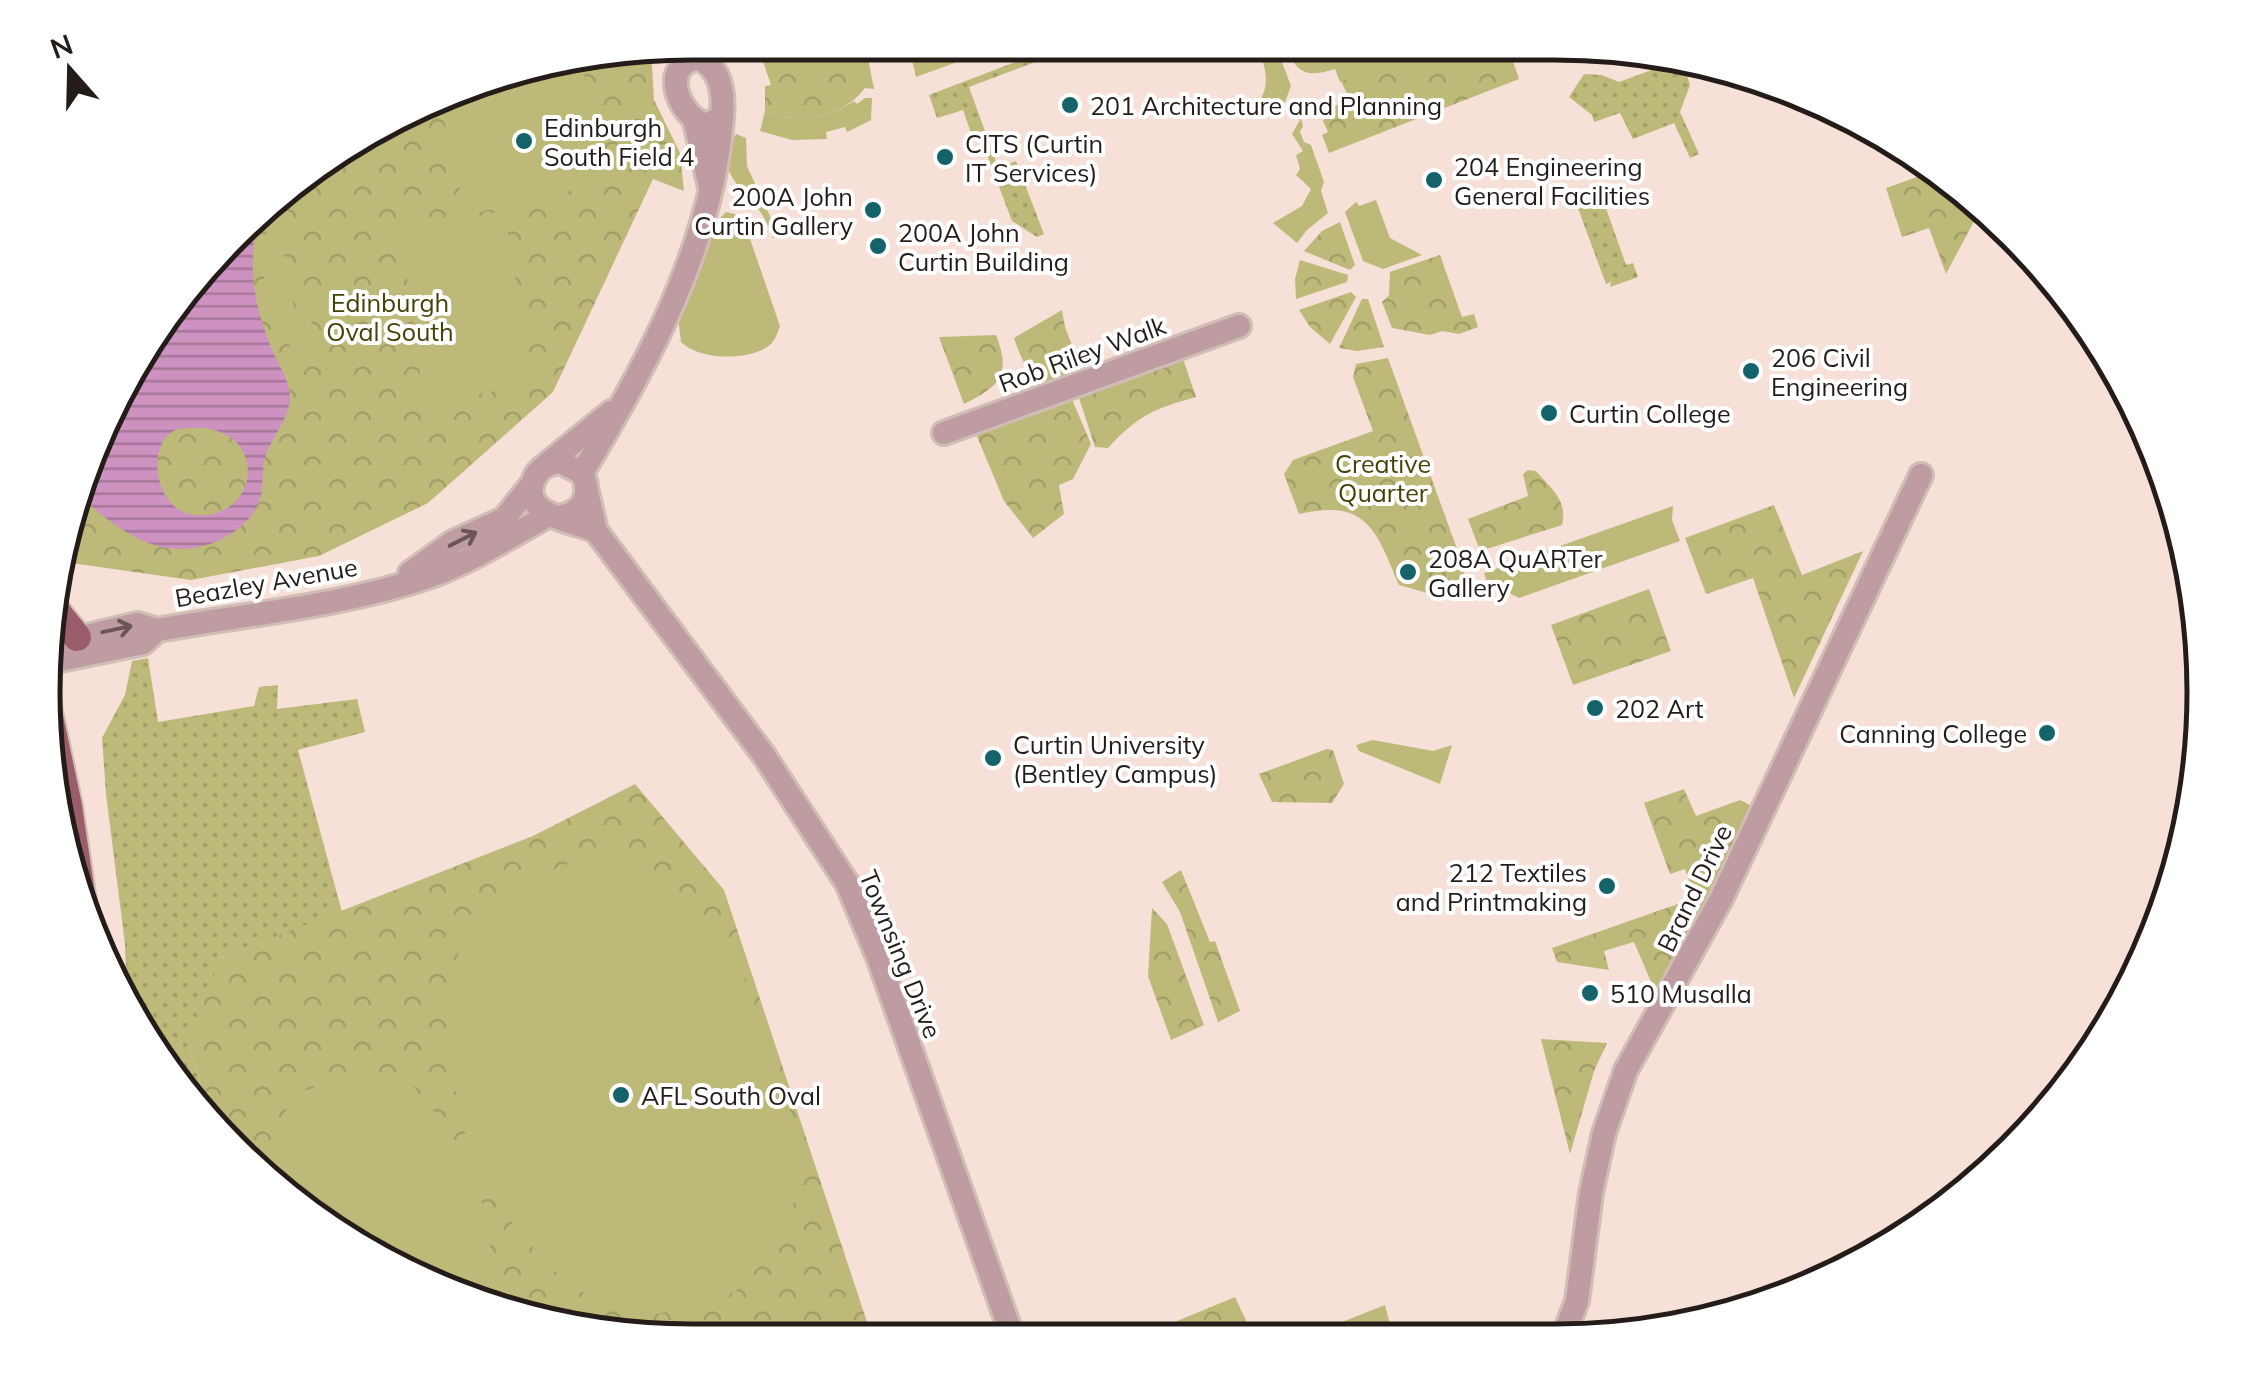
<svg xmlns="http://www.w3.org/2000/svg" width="2247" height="1384" font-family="Mulish,sans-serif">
	<defs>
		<pattern id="grass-dots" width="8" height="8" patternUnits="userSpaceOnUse" patternTransform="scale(2.5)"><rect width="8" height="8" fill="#bdba79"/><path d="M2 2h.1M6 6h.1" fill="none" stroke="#a29f68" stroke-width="1.8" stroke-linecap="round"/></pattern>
		<pattern id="park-crowns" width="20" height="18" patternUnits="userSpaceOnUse" patternTransform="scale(2.5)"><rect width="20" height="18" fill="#bdba79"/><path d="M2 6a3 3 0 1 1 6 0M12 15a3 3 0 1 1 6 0" fill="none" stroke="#a29f68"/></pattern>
		<pattern id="water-rules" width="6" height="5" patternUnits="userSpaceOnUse" patternTransform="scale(2.5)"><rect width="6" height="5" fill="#ce92c0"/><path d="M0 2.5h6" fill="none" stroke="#a7769b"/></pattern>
	</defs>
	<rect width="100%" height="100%" fill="#f6e0d8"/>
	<path fill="url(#grass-dots)" d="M1052 48 1054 55 969 87 998 167 1016 161 1044 234 1037 237 1012 221 978 131 971 133 963 110 937 118 929 95Z
		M1682 59 1690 85 1680 112 1699 154 1690 158 1674 123 1633 139 1620 113 1594 122 1592 115 1569 97 1584 74 1602 75 1619 82Z
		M1600 191 1626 265 1633 263 1638 277 1610 287 1611 282 1606 284 1576 203 1580 201 1579 198Z
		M148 658 158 722 254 706 259 687 278 685 277 709 357 699 365 732 298 750 342 912 223 957 189 1049 213 1118 152 1053 127 1003 125 944 106 794 102 738 125 695 132 661Z"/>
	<path fill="url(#park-crowns)" d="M744 43 865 44 874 89 865 88C841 119 800 125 765 111V86L771 85 760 53 754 56Z
		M908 44H1007L916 77Z
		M1287 46 1508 47 1519 79 1329 153 1322 135 1328 132 1323 121 1332 107 1350 100 1335 69C1306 78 1297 74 1287 46Z
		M651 49 654 100 680 153 684 191 653 179 553 392 428 503 319 556 191 580 64 562 77 484 176 297 297 176 484 77Z
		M1928 164 1950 176 1980 210 1946 274 1929 228 1902 237 1886 188 1931 172Z
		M1340 222 1355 265 1350 270 1304 251 1322 231Z
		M1440 255 1462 317 1474 314 1478 327 1459 334 1442 331 1430 335 1392 328 1382 302 1389 295 1390 272Z
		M1300 260 1348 275 1347 282 1296 299 1295 279Z
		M1351 292 1356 297 1330 344 1310 327 1299 310Z
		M1362 299H1368L1384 347 1357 351 1339 348Z
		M1062 310 1065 327 1084 376 1049 388C1028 376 1021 359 1014 338Z
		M996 335C1012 376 999 386 964 404L939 337Z
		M1182 356 1196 397C1153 409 1139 415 1108 448L1095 447 1078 395Z
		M1388 358 1465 571 1461 581 1431 594 1399 585C1376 530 1367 498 1299 514L1284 474 1293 460 1373 431 1353 377 1356 364Z
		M1071 397 1091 444 1073 479 1059 485 1064 514 1033 538 1004 501 976 434Z
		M1528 470 1536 471C1551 489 1568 500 1562 525L1480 551 1468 519 1528 496 1523 474Z
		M1774 505 1802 575 1863 551 1794 698 1753 578 1706 594 1685 538Z
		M1649 589 1671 651 1573 685 1551 625Z
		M1327 749 1333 750 1344 784 1332 803 1272 802 1259 774Z
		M635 784 724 890 872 1337 608 1336 444 1292 297 1208 213 1118 189 1049 205 993 223 957 533 836Z
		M1684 789 1696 816 1740 800 1756 808 1658 998 1634 942 1604 951 1609 970 1557 962 1552 948 1695 898 1685 869 1670 874 1644 803Z
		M1181 870 1210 942 1215 941 1240 1011 1218 1022 1180 912 1162 882Z
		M1152 908 1167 924 1204 1025 1171 1040 1148 976Z
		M1541 1039 1607 1043 1594 1071 1570 1154Z
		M1235 1297 1250 1329 1248 1339 1136 1338Z"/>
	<path fill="#bdba79" d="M1257 46H1276L1291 86 1285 102 1258 111 1256 106C1272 85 1266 69 1257 46Z
		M1344 48 1354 76 1340 82 1335 69C1316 74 1298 77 1291 56Z
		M581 61 609 182 466 215 439 100 484 77Z
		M865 98H872L871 120 847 132 845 127 826 132 827 139 792 140 760 131 765 111C796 123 826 120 854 101L857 104Z
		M1301 118 1303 126 1300 132 1304 142 1311 145 1324 182 1321 191 1328 213 1307 230 1297 243 1273 223 1302 206 1311 189 1296 175 1300 169 1296 155 1303 151 1292 134Z
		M736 134 746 138 747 166 779 236 773 238C769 228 765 218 759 210 739 182 714 174 736 134Z
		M278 196H282L283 204 300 229 294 236 297 243 285 251C279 273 296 289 293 309L310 312 313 318 306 338 305 364C270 326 257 284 266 233 268 220 269 207 278 196Z
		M1376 200 1390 238 1422 255 1383 269 1363 261 1345 212 1356 202 1359 206Z
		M504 211 533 384 424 404 401 231Z
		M726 212 735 214 749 236 780 326C777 334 775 342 767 347 746 361 699 360 681 342L678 317 720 218Z
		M1673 506 1672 520 1680 541 1519 598 1487 582 1484 573Z
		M1373 740 1433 751 1452 745 1440 784 1359 751 1356 745Z
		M614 859 648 870 681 893 737 961 777 1059 794 1126 799 1187 781 1243 735 1292 688 1308 641 1317 569 1286 514 1227 467 1141 449 1063 450 974 475 912 520 882 574 862Z
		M370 1068 413 1086 442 1121 465 1158 481 1199 501 1300 500 1307 444 1292 297 1208 277 1186 274 1146 287 1109 304 1091Z
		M1385 1305 1392 1332 1423 1325 1425 1339H1331L1327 1328Z"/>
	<path fill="url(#water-rules)" fill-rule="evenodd" d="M256 217C250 271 251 294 270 345 276 361 288 376 290 395 291 418 271 437 265 458 261 473 265 490 258 504 251 520 236 533 220 540 163 566 119 531 77 494V484L167 314C206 303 208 284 223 252 229 240 246 227 256 217ZM198 428C269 429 261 521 194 515 160 512 146 458 168 435 175 427 189 428 198 428Z"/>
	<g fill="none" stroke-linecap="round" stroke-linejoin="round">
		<g stroke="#d0bdb6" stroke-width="28">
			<path id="minor" d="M698 58C722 68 724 94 722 117L706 125C678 116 659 65 698 58Z
				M695 122 710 187
				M944 433 1239 326
				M547 464 611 412
				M582 473C647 365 713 245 722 117
				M587 492 596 531 763 754 847 883 878 957 1013 1338
				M558 517C582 514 593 496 582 473L561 462C549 463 539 467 534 479 519 516 574 521 596 531
				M410 573 453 542 504 519 532 484
				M50 645 137 624 157 630C248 614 343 606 431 576 472 561 511 536 549 515
				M48 658 60 660 143 643 157 630
				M1562 1340 1577 1301 1591 1193 1604 1133 1626 1070 1721 899 1921 475"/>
		</g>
		<g stroke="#d0bdb6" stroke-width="32">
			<path id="major" d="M56 611 77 637
				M43 688 68 806 84 915"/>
		</g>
		<use href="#minor" stroke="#bf9ca1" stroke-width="22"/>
		<use href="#major" stroke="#9a5d69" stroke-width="28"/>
	</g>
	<defs><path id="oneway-shaft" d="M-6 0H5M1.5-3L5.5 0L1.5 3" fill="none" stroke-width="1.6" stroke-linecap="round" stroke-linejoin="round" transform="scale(2.5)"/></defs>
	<g stroke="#695656">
		<use href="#oneway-shaft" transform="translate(463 539) rotate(-27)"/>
		<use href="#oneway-shaft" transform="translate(117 629) rotate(-12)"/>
	</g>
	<g fill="#14636a" stroke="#fff" stroke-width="4">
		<circle cx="1070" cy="105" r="10"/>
		<circle cx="524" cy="141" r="10"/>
		<circle cx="945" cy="157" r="10"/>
		<circle cx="1434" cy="180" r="10"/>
		<circle cx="873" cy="210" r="10"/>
		<circle cx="878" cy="246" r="10"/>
		<circle cx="1751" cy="371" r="10"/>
		<circle cx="1549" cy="413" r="10"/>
		<circle cx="1408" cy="572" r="10"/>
		<circle cx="1595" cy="708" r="10"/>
		<circle cx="2047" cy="733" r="10"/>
		<circle cx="993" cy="758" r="10"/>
		<circle cx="1607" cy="886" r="10"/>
		<circle cx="1590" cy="993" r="10"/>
		<circle cx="621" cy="1095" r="10"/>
	</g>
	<g text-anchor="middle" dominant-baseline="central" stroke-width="8" stroke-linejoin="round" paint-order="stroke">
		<g font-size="25" fill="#231c19" stroke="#fff" text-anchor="start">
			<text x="1090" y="105">201 Architecture and Planning</text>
			<text x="544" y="127">Edinburgh<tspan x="544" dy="29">South Field 4</tspan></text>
			<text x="965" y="143">CITS (Curtin<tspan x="965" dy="29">IT Services)</tspan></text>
			<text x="1454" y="166">204 Engineering<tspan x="1454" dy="29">General Facilities</tspan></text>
			<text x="853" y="196" text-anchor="end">200A John<tspan x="853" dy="29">Curtin Gallery</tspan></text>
			<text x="898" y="232">200A John<tspan x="898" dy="29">Curtin Building</tspan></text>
			<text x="1771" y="357">206 Civil<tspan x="1771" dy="29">Engineering</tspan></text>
			<text x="1569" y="413">Curtin College</text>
			<text x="1428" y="558">208A QuARTer<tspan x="1428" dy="29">Gallery</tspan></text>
			<text x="1615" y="708">202 Art</text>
			<text x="2027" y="733" text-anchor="end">Canning College</text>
			<text x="1013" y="744">Curtin University<tspan x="1013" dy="29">(Bentley Campus)</tspan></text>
			<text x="1587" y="872" text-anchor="end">212 Textiles<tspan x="1587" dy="29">and Printmaking</tspan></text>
			<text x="1610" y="993">510 Musalla</text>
			<text x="641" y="1095">AFL South Oval</text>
		</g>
		<g font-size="25" fill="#454207" stroke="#fff">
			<text x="390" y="302">Edinburgh<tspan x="390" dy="29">Oval South</tspan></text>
			<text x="1383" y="463">Creative<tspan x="1383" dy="29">Quarter</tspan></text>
		</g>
		<g font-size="25" fill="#231c19" stroke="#fff">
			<text transform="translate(1082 354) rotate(-20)">Rob Riley Walk</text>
			<text transform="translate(266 582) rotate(-10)">Beazley Avenue</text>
			<text transform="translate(1694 888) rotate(-64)">Brand Drive</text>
			<text transform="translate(901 954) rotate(68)">Townsing Drive</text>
		</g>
	</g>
	<path d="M0 0H2247V1384H0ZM692 60H1555A632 632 0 0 1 2187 692V692A632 632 0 0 1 1555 1324H692A632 632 0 0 1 60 692V692A632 632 0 0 1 692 60Z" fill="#fff" fill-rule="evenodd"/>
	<path fill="none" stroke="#231c19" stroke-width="5" d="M692 60H1555A632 632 0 0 1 2187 692V692A632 632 0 0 1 1555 1324H692A632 632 0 0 1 60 692V692A632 632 0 0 1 692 60Z"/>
	<g transform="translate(70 70) rotate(340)" stroke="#ffffff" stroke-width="8" paint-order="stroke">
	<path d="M0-8L18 38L0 25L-18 38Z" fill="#231c19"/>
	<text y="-15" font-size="28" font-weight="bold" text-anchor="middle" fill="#231c19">N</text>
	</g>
</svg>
